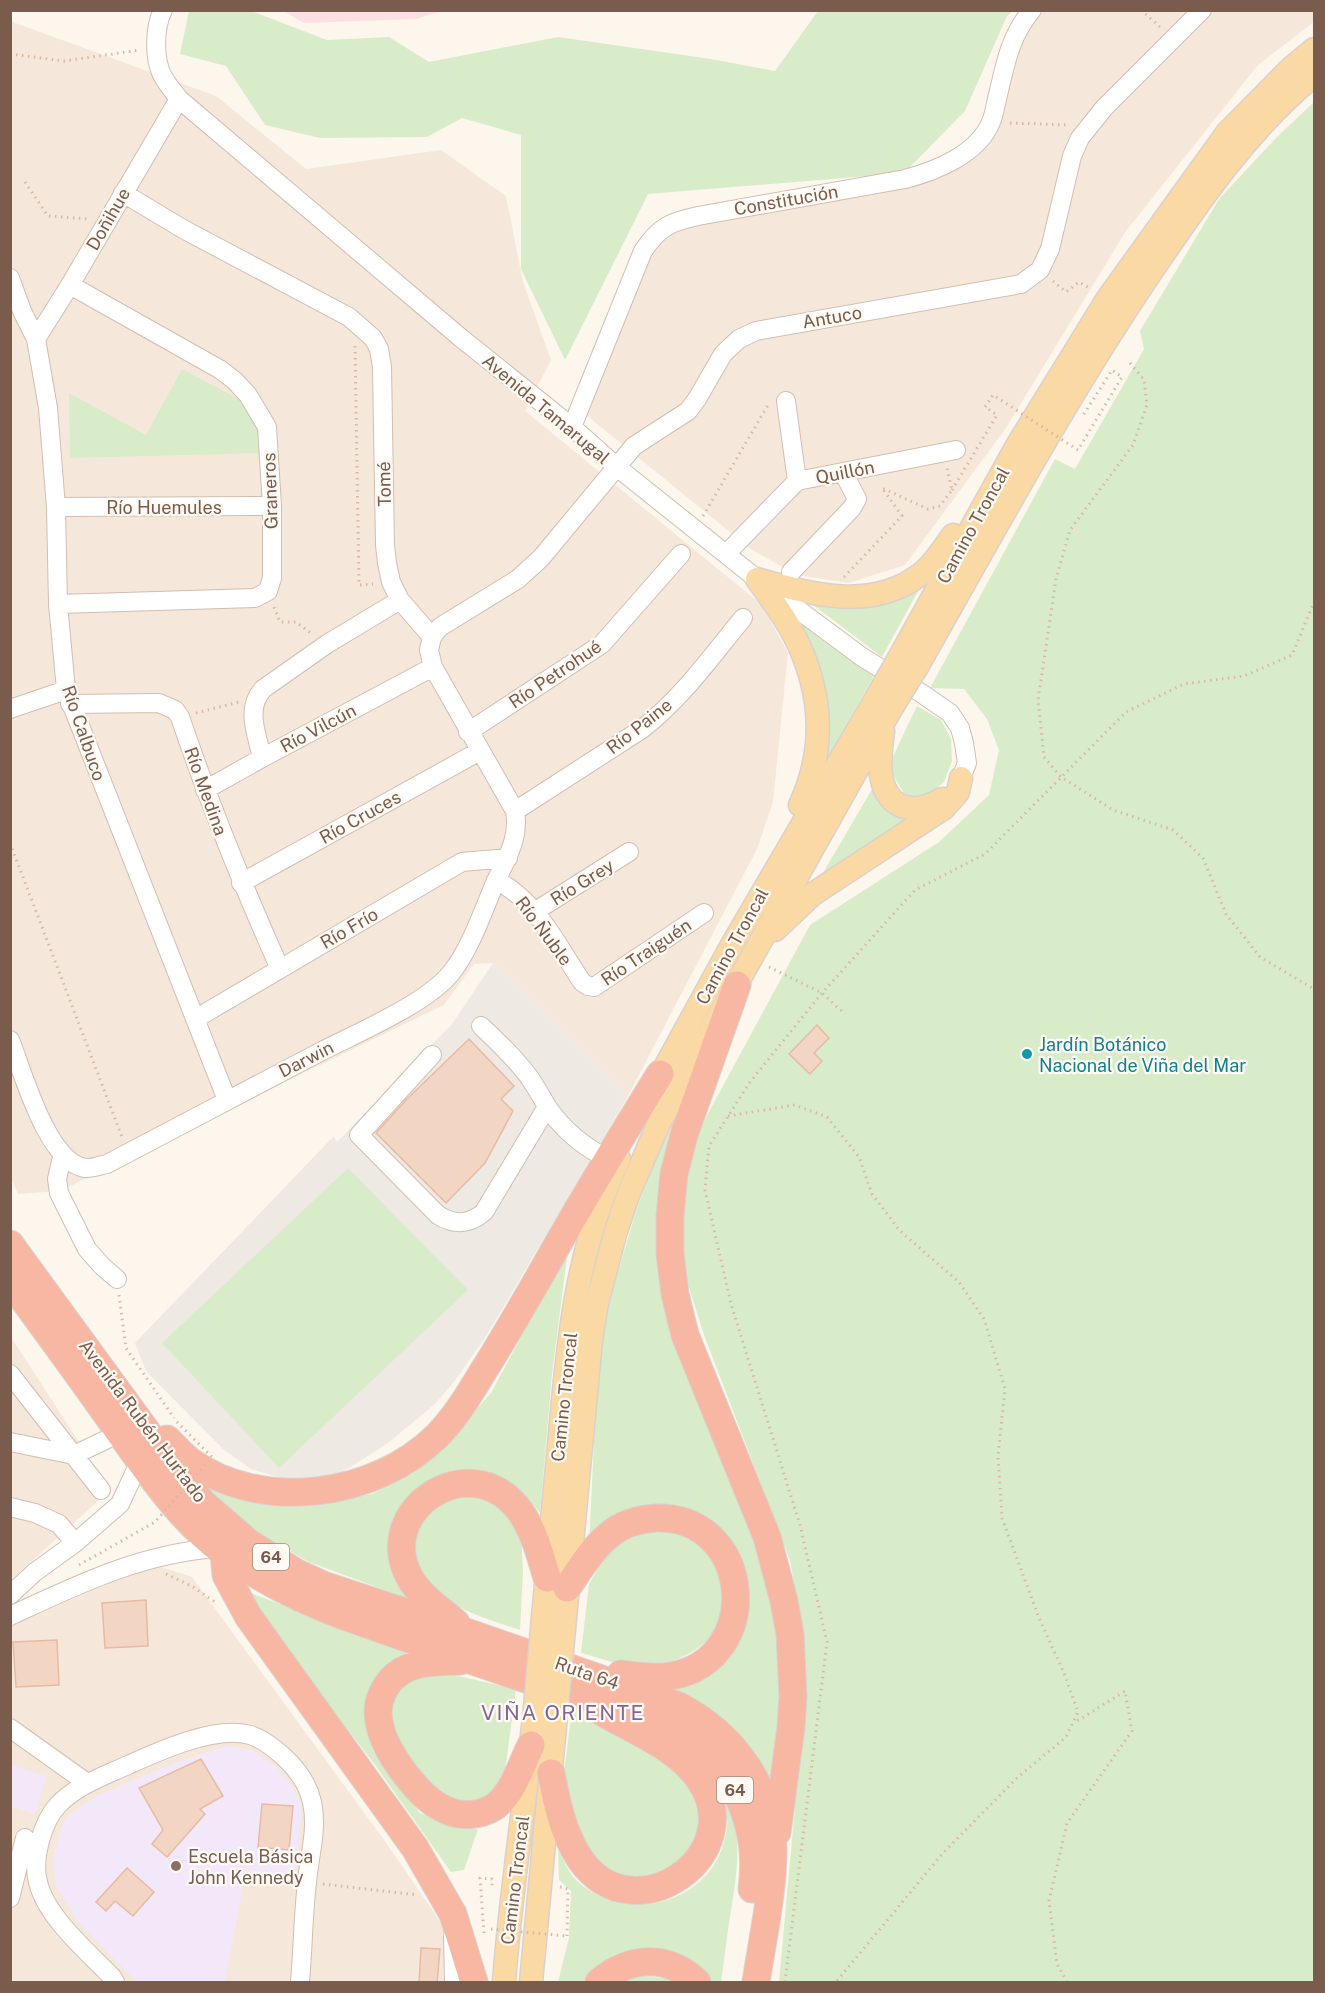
<svg xmlns="http://www.w3.org/2000/svg" width="1325" height="1993" font-family="'Public Sans',sans-serif">
	<rect width="100%" height="100%" fill="#fdf6ec"/>
	<path fill="#f5e8da" d="M1038 11H1314V22L1258 65 1126 231 1006 428 905 565 849 583 797 575 752 550 586 415 654 243 703 221 944 171 990 143 1015 44Z
		M10 21 216 96 306 169 441 150 506 196 523 282 551 360 525 411 762 605 788 653 773 802 757 849 628 1096 493 963 474 964 444 1005 60 1191 18 1194 10 1176Z
		M11 1337 110 1490 11 1580Z
		M152 1564 192 1577 387 1844 448 1933 444 1982H11L10 1626Z"/>
	<path fill="#efe9e4" d="M493 963 628 1096 485 1338 453 1383 435 1404 388 1443 349 1468 333 1475 317 1478 284 1479 251 1469 223 1449 146 1371 135 1343 334 1136 337 1142 452 1024Z"/>
	<path fill="#f3e8fa" d="M227 1746 252 1750 274 1765 290 1783 302 1804 296 1875H245L225 1982H137L78 1922 56 1886 53 1857 61 1829 67 1816 96 1796 175 1763Z
		M11 1765 46 1776 35 1814 11 1806Z"/>
	<path fill="#fbdfe3" d="M284 11H441L416 19 304 23Z"/>
	<path fill="#d8ecc9" d="M249 10 327 40 389 37 429 62 558 37 711 59 775 71 818 11H1013L1007 16 965 111 904 173 648 194 565 360 521 269V135L462 118 427 137 320 138 265 125 226 66 180 54 189 11Z
		M1314 102V1982H779L806 1686 803 1638 790 1560 704 1335 686 1278 682 1230 683 1188 697 1134 810 925 939 842 989 795 999 750 987 719 964 689 930 688 1055 459 1075 469 1144 349 1140 331 1219 199 1277 137Z
		M182 369 246 403 261 426V453L70 458 69 393 146 435Z
		M923 582 882 657 804 598Z
		M794 618 826 643 874 676 817 776Z
		M917 706 941 720 951 739 952 761 944 782 922 800 907 798 888 767Z
		M875 784 915 816 820 878Z
		M683 1100 658 1237 761 1549 774 1601 784 1718 775 1795 662 1688 715 1663 737 1551 715 1524 680 1512 589 1544 598 1361 608 1305 638 1205 658 1154Z
		M348 1168 468 1290 279 1468 162 1343Z
		M568 1249 552 1374 540 1513 526 1496 506 1480 481 1470H452L426 1482 401 1505 388 1536 392 1571 409 1599 309 1562 253 1530 185 1466 268 1503 305 1505 372 1494 412 1472 451 1437 491 1393Z
		M454 1493 490 1499 521 1530 523 1572 520 1630C481 1617 426 1602 413 1558 410 1547 409 1538 415 1527 422 1516 444 1502 454 1493Z
		M686 1528 727 1576C725 1589 727 1605 723 1617 712 1649 671 1666 640 1667 623 1667 598 1657 581 1653L589 1584 606 1554 630 1532Z
		M251 1593 413 1654 367 1725 373 1751 420 1813 459 1828 478 1829 464 1870 451 1872 375 1765 280 1642Z
		M441 1672 516 1689 504 1779 489 1796 470 1807 442 1798 406 1760 390 1733 391 1692 412 1675Z
		M573 1703 623 1728 676 1763 705 1811 689 1852 672 1870 628 1880 588 1858 561 1794Z
		M679 1746C692 1760 713 1778 723 1793 747 1830 735 1883 729 1923 726 1943 724 1963 721 1982H712C706 1976 699 1968 692 1963 672 1948 640 1945 616 1954 603 1960 594 1971 586 1982H558L569 1938 571 1891 559 1880 558 1848C563 1859 568 1872 576 1880 623 1925 709 1905 724 1841 726 1834 728 1825 727 1818 723 1789 697 1767 679 1746Z
		M639 1975 691 1982H612Z"/>
	<path fill="#f3d5c3" stroke="#e6bba3" stroke-width="1.5" d="M817 1025 829 1038 814 1053 822 1061 810 1074 789 1054Z
		M469 1039 514 1086 501 1099 513 1111 485 1163 446 1203 376 1133 406 1100Z
		M146 1600 148 1646 105 1648 102 1603Z
		M57 1640 59 1685 16 1687 13 1642Z
		M201 1759 223 1796 200 1809 205 1814 167 1857 152 1844 163 1830 139 1788Z
		M262 1804 293 1806 289 1850 258 1847Z
		M127 1868 154 1892 133 1916 115 1901 106 1911 96 1902Z
		M421 1948 440 1949 437 1983H419Z"/>
	<g fill="none" stroke-linecap="round" stroke-linejoin="round">
		<g stroke="#d1beb0" stroke-width="20">
			<path id="minor" d="M163 10C154 28 154 58 162 75 167 84 173 91 179 99L461 338 572 427 618 468 757 579 862 657 921 693 950 713 960 728 964 743 967 763 961 778
				M10 278 22 311 36 339 48 408 56 507 58 604 66 690 227 1100
				M36 339 70 285 179 99
				M786 401 797 481
				M572 427 643 251C659 227 670 222 698 216L905 179C936 171 978 154 991 122 994 115 995 107 997 99 1005 66 1009 37 1032 10
				M56 507 272 506
				M727 553 797 481 956 450
				M791 572 852 508 857 499 843 472
				M58 604 255 598 268 591 272 578V506L267 427 248 395 235 381 221 370 70 285
				M432 637 440 627 518 579 541 558 634 446 688 411 697 399 723 354 739 339 756 331 1021 284 1040 270 1050 249 1072 156 1080 138 1104 108 1202 10
				M70 704 159 703 175 710 180 717C209 803 243 886 280 969
				M10 709 66 690
				M468 732 602 644 681 554
				M262 758C257 734 245 709 263 689L327 644 400 600
				M205 790 262 758 433 667
				M515 811 642 729C682 698 711 657 743 618
				M496 880C536 900 558 946 582 982L588 986 594 987 704 913
				M241 883 480 751
				M534 912 629 852
				M195 1019 462 862 508 858
				M481 1026C498 1042 515 1058 529 1077 536 1087 542 1098 548 1108 564 1131 584 1147 608 1159
				M10 1040C23 1072 47 1162 85 1168 91 1169 101 1165 107 1164 178 1127 249 1089 320 1052 357 1033 426 1004 451 973 470 950 483 911 495 883 506 859 520 839 515 811L433 667 429 650 432 637 400 600 391 582 387 563 385 545 382 367 379 349 373 338 349 317 183 229 123 193
				M432 1055 359 1135 438 1215C454 1225 469 1225 484 1212L547 1107
				M62 1157 57 1179 59 1193 87 1249 102 1266 117 1279
				M10 1374 101 1490
				M10 1442 74 1455 120 1433
				M10 1507 35 1513 59 1524 75 1543
				M10 1595 35 1572 75 1543 120 1504 140 1461
				M10 1616C79 1584 142 1553 218 1548
				M10 1728 87 1783
				M10 1898 25 1838
				M453 1937 454 1982
				M115 1982 112 1977C88 1952 46 1917 38 1882 32 1860 42 1822 58 1805 77 1785 104 1776 128 1765 159 1751 216 1725 250 1735 261 1738 275 1749 284 1757 297 1769 308 1784 312 1802 318 1830 309 1856 307 1883 303 1916 303 1949 300 1982"/>
		</g>
		<g stroke="#dad1cd" stroke-width="25">
			<path id="major" d="M757 579C769 596 783 614 793 633 822 689 827 747 800 805
				M757 579C810 594 872 612 921 574 934 564 943 549 953 535
				M899 658 1018 444 1108 298 1227 133 1290 69 1314 49
				M917 667C994 531 1069 392 1158 262 1203 196 1251 127 1314 75
				M883 731C881 747 878 768 883 784 893 813 919 813 942 799
				M775 930 813 894 944 808 958 792 961 778
				M653 1089 733 943 874 702
				M543 1617C549 1556 554 1495 560 1434 568 1339 577 1247 619 1159
				M565 1618 591 1340 597 1303 616 1231 628 1195 658 1125 676 1092 891 709
				M504 1982C511 1887 527 1792 536 1697
				M531 1982 557 1705"/>
		</g>
		<g stroke="#dad1cd" stroke-width="29">
			<path id="highway" d="M737 985 684 1135 674 1174 670 1216V1254L675 1294 685 1335 767 1537 784 1601 790 1634 793 1696 791 1727 777 1832
				M10 1244 183 1481 204 1504 249 1543 297 1573 323 1585 469 1633 679 1706C734 1735 772 1787 773 1851 773 1892 762 1942 756 1982
				M10 1281C46 1330 82 1379 117 1429 149 1473 179 1519 223 1552 260 1580 301 1600 344 1616 409 1639 475 1662 541 1684 580 1697 621 1704 659 1719 725 1747 762 1819 752 1889
				M167 1439C174 1446 182 1455 190 1461 262 1513 375 1497 437 1436 456 1417 470 1393 484 1370 506 1335 526 1300 546 1265 582 1200 621 1137 660 1074
				M224 1553 226 1575 248 1616 415 1848 453 1914 474 1982
				M567 1588C580 1569 591 1550 609 1535 622 1524 639 1519 656 1518 752 1515 766 1659 671 1676 655 1679 638 1676 621 1674
				M456 1623C440 1609 420 1596 410 1578 373 1512 466 1448 516 1506 533 1526 540 1554 547 1578
				M460 1661C441 1662 419 1661 402 1671 385 1681 375 1702 379 1721 383 1750 419 1799 446 1810 461 1817 480 1816 494 1807 513 1794 521 1765 531 1745
				M551 1773C557 1804 563 1833 580 1859 634 1937 752 1854 699 1779 677 1747 634 1731 602 1712
				M599 1982C630 1956 667 1954 697 1982"/>
		</g>
		<path stroke="#d9b8a5" stroke-width="3" stroke-dasharray="1.5 4.5" stroke-linecap="butt" d="M1141 10 1160 27
			M10 54 64 61 140 50
			M1010 123 1069 125
			M25 182 48 216 90 219
			M1053 281 1066 292 1079 282 1091 289
			M355 346 359 585 373 584
			M1130 363 1144 380 1147 405 1133 445 1070 530 1056 579 1038 700 1044 757 1061 777 1113 810 1173 830 1203 858 1226 914 1260 957 1314 989
			M703 516 768 405
			M844 577 902 516 882 488 928 509 940 506 952 490 947 468
			M274 607 280 622H296L312 634
			M196 713 239 702
			M10 843 122 1137
			M769 967 822 993 845 1014
			M728 1116 795 1105 827 1117 859 1157 872 1194 900 1231 959 1282 984 1319 1005 1389 998 1456 1002 1518 1039 1618 1064 1673 1078 1712 1066 1737 1017 1778 943 1853 836 1982
			M119 1295 126 1348 174 1418
			M166 1574 193 1587 215 1602
			M323 1884 418 1895
			M560 1887 568 1889 567 1936
			M484 1933 480 1878 492 1879V1886
			M785 1982 827 1642 800 1525 731 1304 705 1190 709 1146 750 1082 822 993 915 890 985 854 1126 712 1184 684 1244 676 1292 655 1314 602
			M1067 1982 1057 1964 1049 1901 1067 1823 1132 1731 1125 1691 1074 1723"/>
		<use href="#minor" stroke="#fff" stroke-width="18"/>
		<use href="#major" stroke="#fbd9a5" stroke-width="22"/>
		<use href="#highway" stroke="#f7b7a3" stroke-width="27"/>
		<g stroke="#dad1cd" stroke-width="25" stroke-linecap="butt">
			<path id="major-bridge" d="M874 702 899 658
				M891 709 917 667
				M536 1697 543 1617
				M557 1705 565 1618"/>
		</g>
		<path stroke="#d9b8a5" stroke-width="3" stroke-dasharray="1.5 4.5" stroke-linecap="butt" d="M952 490 997 415 985 407 993 395 1078 450 1122 377 1112 370 1082 417
			M79 1565 155 1522 212 1457 175 1420
			M491 1929 567 1936"/>
		<use href="#major-bridge" stroke="#fbd9a5" stroke-width="22"/>
	</g>
	<circle fill="#0f9aa8" stroke="#fffaf3" stroke-width="2" cx="1027" cy="1054" r="6"/>
	<circle fill="#8d6e63" stroke="#fffaf3" stroke-width="2" cx="176" cy="1866" r="6"/>
	<g text-anchor="middle" dominant-baseline="central" stroke-width="4.5" stroke-linejoin="round" paint-order="stroke">
		<g fill="#fffaf3" stroke="#a28b7f" stroke-width="1.5">
			<rect x="253" y="1544" width="36" height="26" rx="4.5"/>
			<rect x="717" y="1777" width="36" height="26" rx="4.5"/>
		</g>
		<g font-size="16" font-weight="bold" fill="#7a5c4d">
			<text x="271" y="1557">64</text>
			<text x="735" y="1790">64</text>
		</g>
		<g font-size="18" fill="#7a5c4d" stroke="#fffaf3">
			<text transform="translate(786 200) rotate(-10)">Constitución</text>
			<text transform="translate(108 219) rotate(-60)">Doñihue</text>
			<text transform="translate(832 317) rotate(-10)">Antuco</text>
			<text transform="translate(546 409) rotate(40)">Avenida Tamarugal</text>
			<text transform="translate(845 472) rotate(-11)">Quillón</text>
			<text transform="translate(384 484) rotate(-91)">Tomé</text>
			<text transform="translate(270 491) rotate(-92)">Graneros</text>
			<text x="164" y="507">Río Huemules</text>
			<text transform="translate(973 525) rotate(-61)">Camino Troncal</text>
			<text transform="translate(555 674) rotate(-34)">Río Petrohué</text>
			<text transform="translate(639 726) rotate(-38)">Río Paine</text>
			<text transform="translate(318 728) rotate(-28)">Río Vilcún</text>
			<text transform="translate(84 733) rotate(71)">Río Calbuco</text>
			<text transform="translate(206 791) rotate(70)">Río Medina</text>
			<text transform="translate(360 817) rotate(-29)">Río Cruces</text>
			<text transform="translate(582 882) rotate(-32)">Río Grey</text>
			<text transform="translate(349 928) rotate(-30)">Río Frío</text>
			<text transform="translate(544 931) rotate(53)">Río Ñuble</text>
			<text transform="translate(732 946) rotate(-61)">Camino Troncal</text>
			<text transform="translate(646 952) rotate(-34)">Río Traiguén</text>
			<text transform="translate(306 1059) rotate(-27)">Darwin</text>
			<text transform="translate(564 1397) rotate(-84)">Camino Troncal</text>
			<text transform="translate(143 1421) rotate(53)">Avenida Rubén Hurtado</text>
			<text transform="translate(587 1673) rotate(19)">Ruta 64</text>
			<text transform="translate(515 1880) rotate(-83)">Camino Troncal</text>
		</g>
		<g font-size="18" fill="#0d838f" stroke="#fffaf3" text-anchor="start">
			<text x="1039" y="1044">Jardín Botánico<tspan x="1039" dy="21">Nacional de Viña del Mar</tspan></text>
		</g>
		<g font-size="18" fill="#785e54" stroke="#fffaf3" text-anchor="start">
			<text x="188" y="1856">Escuela Básica<tspan x="188" dy="21">John Kennedy</tspan></text>
		</g>
		<g font-size="21" letter-spacing="1.5" fill="#846695" stroke="#fffaf3">
			<text x="563" y="1712">VIÑA ORIENTE</text>
		</g>
	</g>
	<rect width="1325" height="1993" fill="none" stroke="#7a5c4d" stroke-width="24"/>
</svg>
